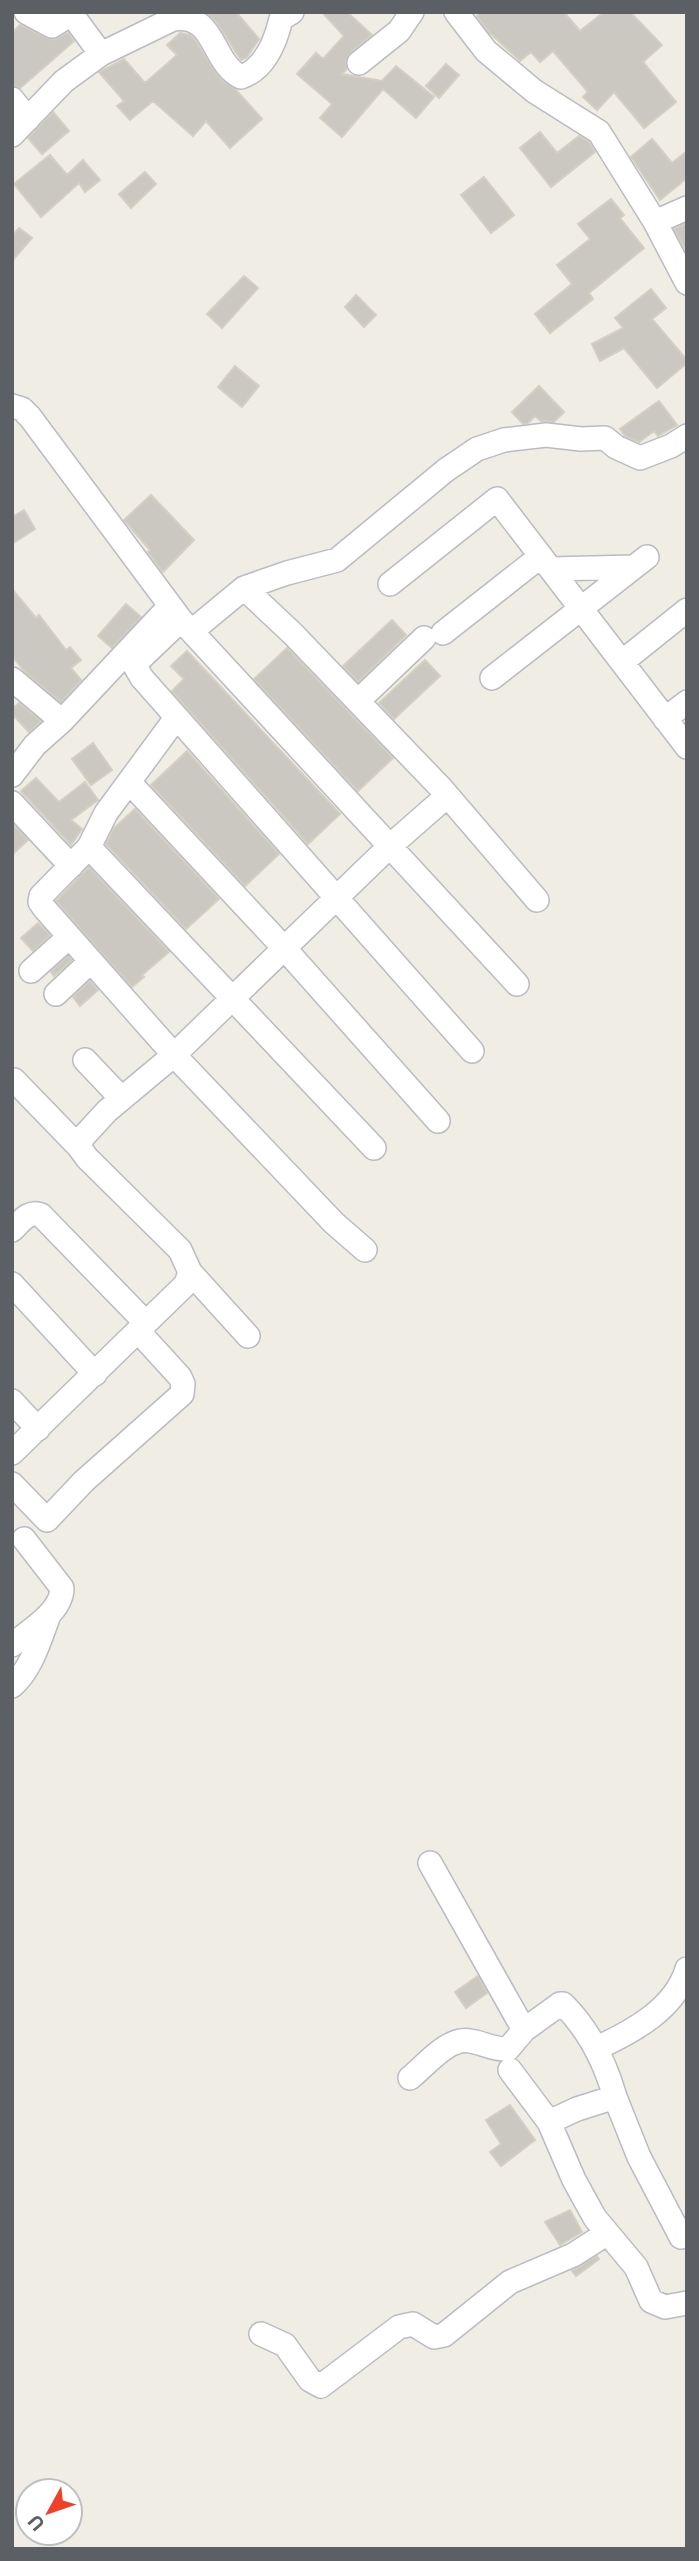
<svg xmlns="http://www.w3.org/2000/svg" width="699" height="2561" font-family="'Noto Sans',sans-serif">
	<rect width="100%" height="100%" fill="#efede4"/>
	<path fill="#cac8c1" stroke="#d4cfc2" stroke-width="2" d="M206 12H236L259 39 247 57 241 60 217 23Z
		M322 12H347L372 35 350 53 346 59 347 69 342 74 382 81 396 66 434 97 416 118 383 89 342 137 320 118 332 104 297 74 316 53 323 59 344 36Z
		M481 12H564L580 31 604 12H630L662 45 643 62 676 102 644 128 614 92 597 110 583 97 588 92 553 51 540 62 531 52 520 61 488 31 477 16Z
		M20 25 52 40 68 33 74 41 20 88 12 85V33Z
		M180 33 190 35 195 40 220 79 235 89 262 119 230 148 206 121 193 136 153 101 130 120 117 106 124 101 99 72 124 59 145 83 177 55 167 45Z
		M446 64 459 75 439 98 426 86Z
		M53 112 69 131 42 154 28 138Z
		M540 132 557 153 579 136 589 142 595 152 551 187 520 148Z
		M652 139 672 163 687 151V178L660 200 631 157Z
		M50 155 67 175 83 160 100 180 85 192 79 183 41 217 14 184Z
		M145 172 156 184 131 208 119 194Z
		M484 177 514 215 491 233 461 195Z
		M611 199 624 215 620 218 644 248 589 293 593 299 550 333 535 314 572 284 557 265 590 239 578 224Z
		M687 223V252L674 229Z
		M19 228 32 238 12 261V236Z
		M244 276 258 288 222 328 207 314Z
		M651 289 666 308 652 319 687 360V363L657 388 624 348 600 361 592 344 623 328 615 318Z
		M356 295 376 315 364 327 345 307Z
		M235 366 259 386 242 407 218 387Z
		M539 386 564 412 554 422 541 421 535 416 528 423 523 424 512 412Z
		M659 401 677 425 658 436 654 431 639 442 625 436 620 429Z
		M151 495 194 540 163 572 148 552 150 550 124 520Z
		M24 510 35 529 12 544V517Z
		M12 589 36 618 39 615 66 650 70 647 81 660 71 668 81 680 61 702 25 672 12 656Z
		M126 604 141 617 112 648 98 636Z
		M392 620 406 635 358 682 343 666Z
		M287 648 393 758 358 791 254 679Z
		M187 651 340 814 308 844 172 691 184 679 171 666Z
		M425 660 440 676 394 719 379 703Z
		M19 703 41 721 29 732 12 714V709Z
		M93 743 112 770 91 785 72 759Z
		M187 751 279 854 245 886 151 785Z
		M36 778 59 802 85 782 98 800 71 820 82 829 71 845 21 791Z
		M135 809 219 899 186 929 106 844 114 828Z
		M12 824 28 840 12 855Z
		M89 867 169 952 142 975 144 977 132 987 56 901Z
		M38 923 50 935 33 951 21 938Z
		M68 956 72 960 54 976 51 972Z
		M90 981 98 990 80 1006 73 997Z
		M478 1976 487 1993 466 2008 455 1992Z
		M510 2105 535 2140 501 2166 490 2152 501 2144 486 2120Z
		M570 2210 582 2232 560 2245 545 2222Z
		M597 2256 599 2259 576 2276 572 2271Z"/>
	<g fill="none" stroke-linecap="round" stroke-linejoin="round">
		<g stroke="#b9bcc1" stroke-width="26">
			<path id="minor" d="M26 12 52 26 68 16H73L101 54
				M456 12 486 51 534 91 599 132 655 222 687 283
				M173 19C216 12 211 63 241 77 265 69 276 40 281 19L292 12
				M359 63 399 31 412 12
				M12 99 28 119
				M12 135 64 81 101 54 173 19 176 12
				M655 222 687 208
				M12 406 22 409 30 417 181 620 517 984
				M551 569 633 567
				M390 584 497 499 687 747
				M244 588 287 573 337 560 446 470 477 449 504 440 546 435 581 439 605 438 616 447 640 458 671 446 687 436
				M181 620 139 660 135 666 142 678 472 1051
				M192 631 244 588 293 634 441 788 537 900
				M443 633 541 556
				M622 662 687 610
				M492 678 647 557
				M12 679 62 721 170 606
				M358 701 424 638
				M176 718 106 813 89 847 374 1148
				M665 719 687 702
				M12 775 35 745 62 721
				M129 782 285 949 438 1121
				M12 803 71 866
				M89 847 41 896 40 902 45 909 174 1055 334 1223 365 1250
				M31 971 69 937
				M56 994 91 961
				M85 1060 121 1098
				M14 1080 79 1147
				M12 1230C21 1222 28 1210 41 1215L146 1323
				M190 1272 248 1336
				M12 1284 95 1374
				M12 1401 38 1429
				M12 1453 186 1284 190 1272 180 1250 87 1158 79 1147 83 1137 107 1111 174 1055 390 846 447 796
				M12 1484 47 1520 84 1481 182 1394 183 1384 180 1377 138 1331
				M12 1645C29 1631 62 1612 62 1588L24 1539
				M12 1686C32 1669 40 1638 49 1615
				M430 1863 524 2030
				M597 2048C632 2032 675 2009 687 1969
				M510 2070 549 2122
				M410 2078C426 2065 448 2037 470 2041 484 2043 494 2050 508 2049L524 2030 560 2004H563C589 2030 605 2062 615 2097L577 2109 549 2122 574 2180 595 2218 636 2267 651 2301 665 2307 687 2303
				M615 2097 639 2157 681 2237
				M261 2334 285 2345 310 2380 321 2386 399 2327 413 2324 434 2337 444 2335 510 2282 573 2255 606 2234"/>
		</g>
		<use href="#minor" stroke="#fff" stroke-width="23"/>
	</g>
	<rect width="699" height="2561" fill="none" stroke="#5c6065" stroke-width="28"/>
	<g transform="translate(49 2512) rotate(230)"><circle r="33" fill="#ffffff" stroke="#bebfc1" stroke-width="2"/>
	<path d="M0-5L12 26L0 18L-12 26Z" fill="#f04029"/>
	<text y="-10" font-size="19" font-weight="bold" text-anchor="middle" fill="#5c6065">U</text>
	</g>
</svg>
